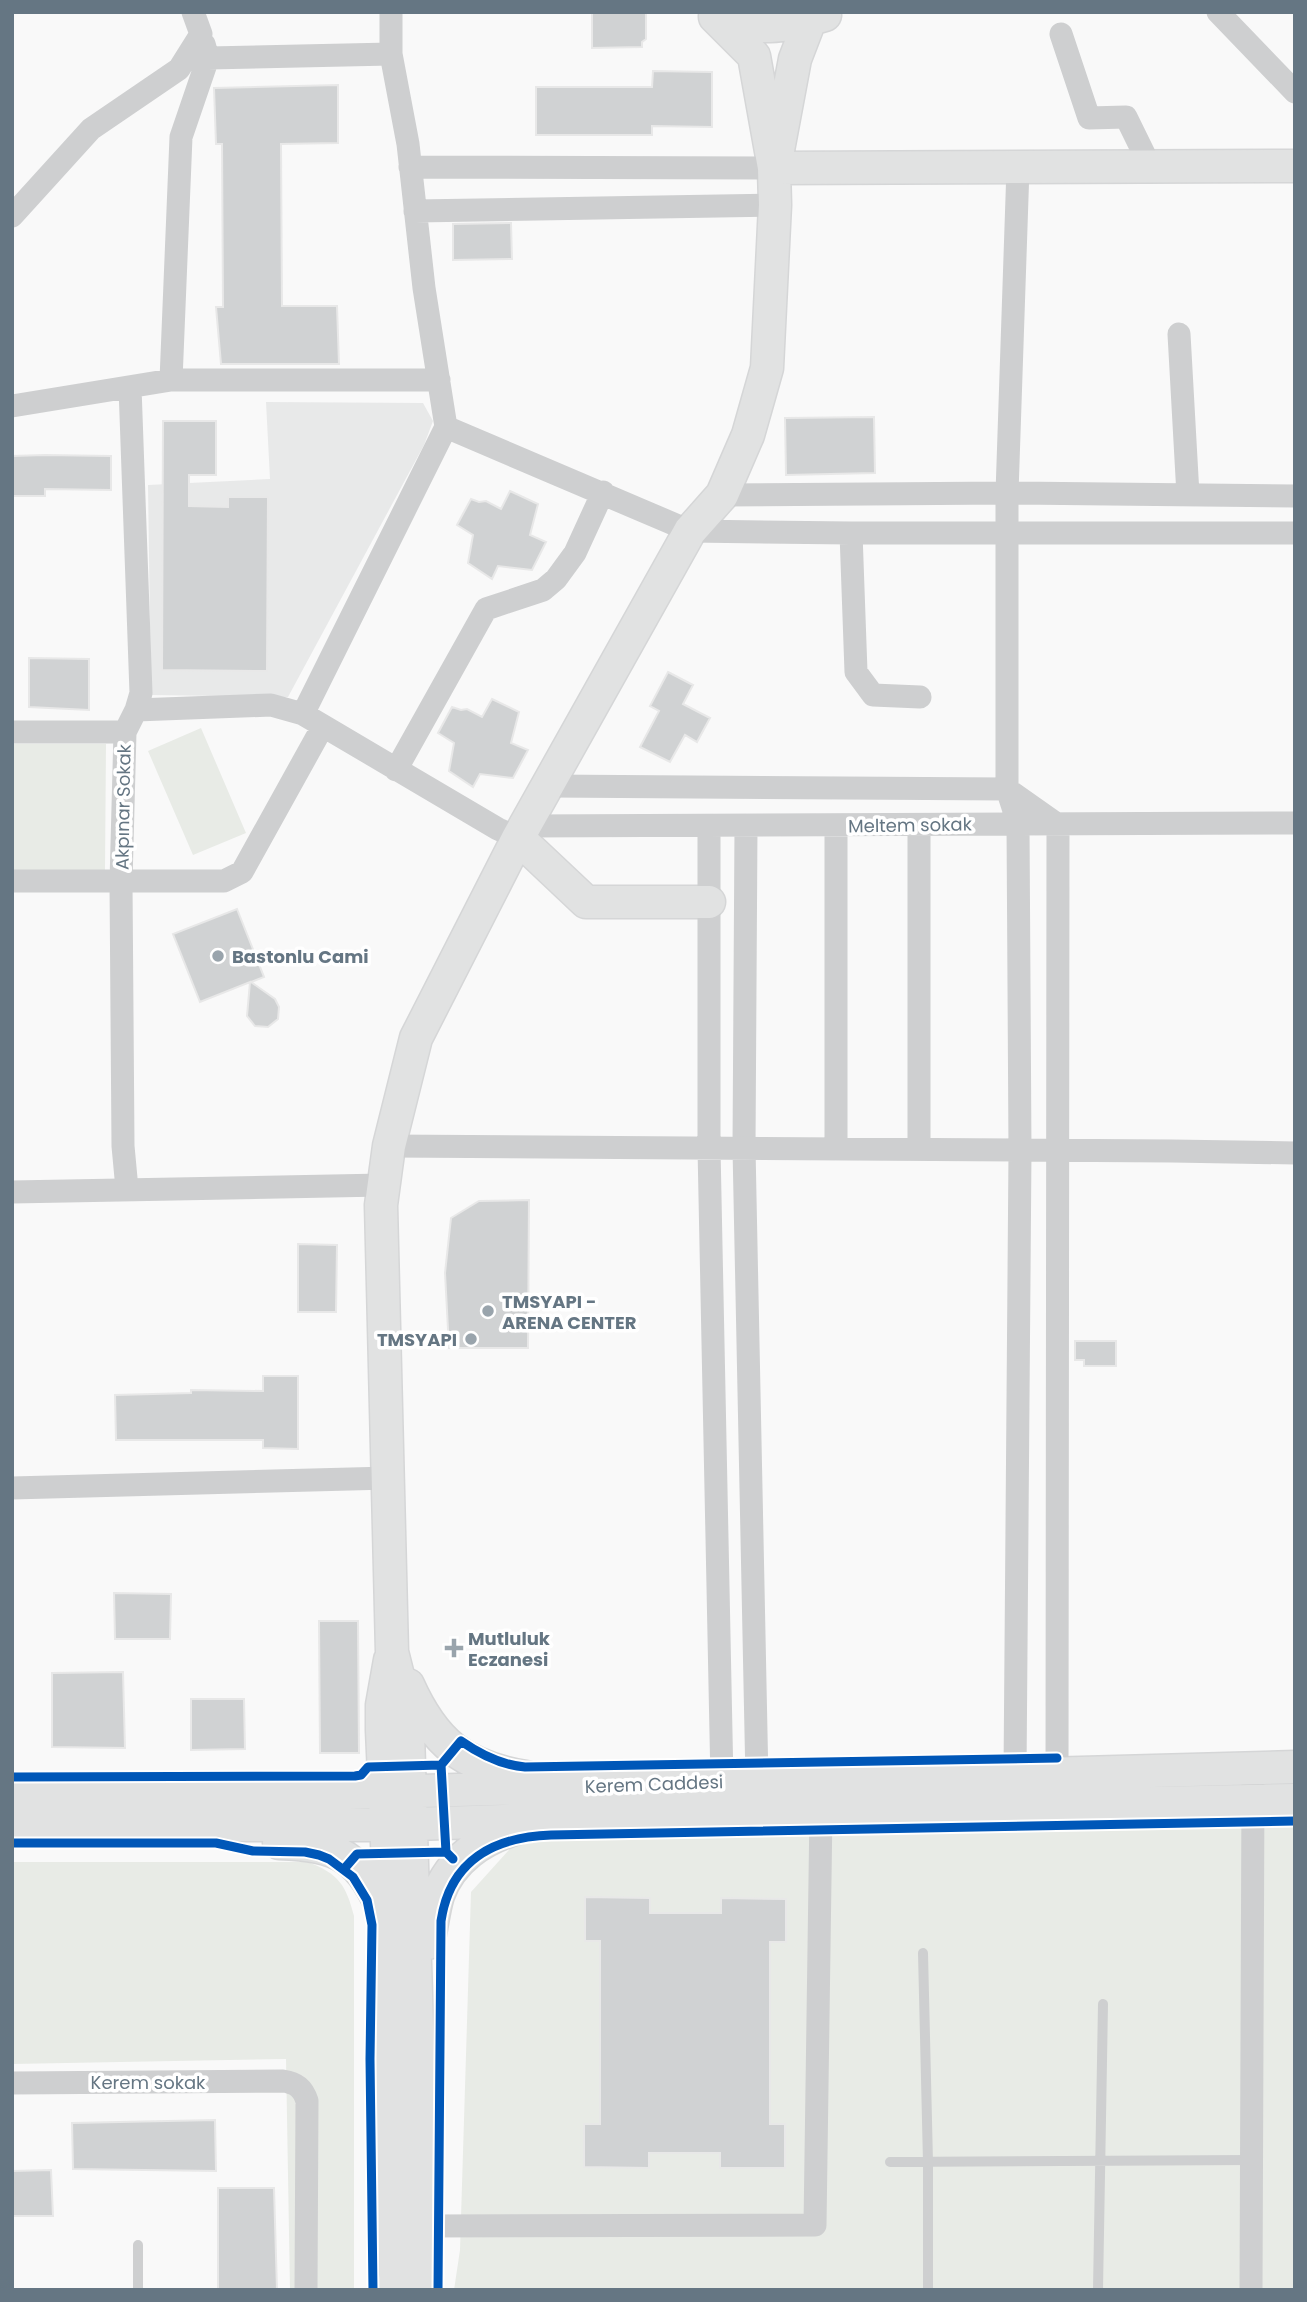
<svg xmlns="http://www.w3.org/2000/svg" width="1307" height="2302" font-family="Poppins,sans-serif">
	<rect width="100%" height="100%" fill="#f9f9f9"/>
	<path fill="#e8e9e9" d="M266 402 423 403 433 421 424 445 288 697 151 695 148 485 270 479Z"/>
	<path fill="#e8ebe6" d="M201 728 246 833 193 855 148 751Z
		M12 744H106L105 870 12 871Z
		M1295 1817V2290H454L460 2250 471 1892 527 1830Z
		M12 1862H308C339 1874 346 1885 354 1916V2290H290L286 2059 12 2064Z"/>
	<path fill="#d0d2d3" stroke="#e8e8e8" stroke-width="2" d="M592 12H646V39L642 42V47L592 48Z
		M653 71 712 72V127L652 126V135H536V87H652Z
		M338 85V143L281 144 282 306H337L339 364H221L216 307H223L222 144H216L214 88Z
		M511 223 512 259 453 260V224Z
		M874 417 875 473 786 475 785 418Z
		M163 421H216V475H189V506L228 507V497H268L267 671 162 670Z
		M45 455 111 456V490L45 489V496H12V456Z
		M510 491 538 504 530 535 546 542 532 570 498 566 492 579 468 563 473 535 457 525 471 499 479 502 486 501 501 509Z
		M29 658 89 659V710L29 707Z
		M668 672 693 685 683 704 710 718 697 742 685 735 670 762 640 747 659 711 650 706Z
		M492 699 519 712 511 743 528 750 513 778 480 774 473 787 449 771 454 743 438 733 452 707 461 710 467 709 482 717Z
		M237 909 264 977 251 982 275 999 279 1007 278 1019 268 1027 255 1026 247 1016 250 982 200 1002 173 934Z
		M529 1200 528 1348H449L445 1273 451 1218 479 1201Z
		M298 1244 337 1245 336 1312H298Z
		M1075 1341H1116V1366H1084V1360H1075Z
		M263 1376H298V1449L263 1448V1440H116L115 1395 191 1393V1390L263 1391Z
		M114 1593 171 1594 170 1639H115Z
		M319 1621H358L359 1753H320Z
		M123 1672 125 1748 52 1747V1673Z
		M191 1699H244L245 1749 191 1750Z
		M585 1897 650 1898V1913H721V1898L786 1899V1942H770V2124H785V2168H720V2153H649V2168L584 2167V2124H600V1941H585Z
		M215 2120 216 2171 73 2169 72 2123Z
		M51 2170 53 2216H12V2171Z
		M218 2188H274L277 2290H218Z"/>
	<g fill="none" stroke-linecap="round" stroke-linejoin="round">
		<g stroke="#d5d6d7" stroke-width="35">
			<path id="secondary" d="M715 16C759 31 782 28 825 15
				M778 150 795 59 810 20
				M774 168 1295 166
				M518 838 586 902H709
				M390 1660 382 1705V1730L391 1934V2137L396 2276 393 2290
				M408 1685C434 1743 464 1767 526 1777
				M12 1793H349L1295 1767
				M12 1825H387L821 1810 1295 1800
				M279 1843C339 1845 362 1857 385 1915
				M428 1943C432 1927 433 1911 438 1895 451 1859 483 1838 518 1828
				M425 2290 408 1733 406 1708 392 1652 381 1205 389 1146 416 1038 518 838 690 531 722 495 748 435 767 368 775 205 774 168 754 56 715 17"/>
		</g>
		<path stroke="#cecfd0" stroke-width="10" d="M923 1953 928 2162V2290
			M890 2162 1251 2160
			M138 2245V2290
			M1098 2290 1103 2004"/>
		<path stroke="#cecfd0" stroke-width="23" d="M391 12V54L408 144 424 288 446 427
			M1218 12 1295 92
			M1061 34 1089 118 1126 117 1151 168
			M204 44 208 58 391 54
			M410 167 774 168
			M1018 168 1007 493V789L1058 825 1057 1773
			M415 211 775 205
			M12 216 91 129 179 69 201 34 193 12
			M1179 334 1188 495
			M171 380 181 137 208 58
			M12 406 171 380H439
			M722 495 1007 493 1295 496
			M851 533 856 672 873 695 920 697
			M136 710 271 705 303 714
			M12 732H125
			M396 770 486 609 543 590 556 579 575 553 603 492
			M549 786 1007 789 1018 823 1020 1151 1015 1774
			M526 826 1295 823
			M709 826V1148L722 1782
			M746 826 744 1148 757 1781
			M836 826V1149
			M919 826V1149
			M518 838 498 829 303 714 446 427 690 531 851 533H1295
			M12 881H224L242 872 323 726
			M389 1146 1172 1151 1295 1153
			M127 1189 123 1146 121 882 125 732 136 710 141 693 130 387
			M12 1192 383 1185
			M12 1488 389 1478
			M12 2083 283 2081C296 2083 303 2088 307 2101L306 2290
			M425 2226 815 2225 821 1810
			M1251 2290 1253 1785"/>
		<use href="#secondary" stroke="#e1e2e2" stroke-width="32"/>
		<g stroke="#fff" stroke-width="13">
			<path id="cycleway" d="M12 1777 355 1776 361 1775 368 1767 441 1765
				M12 1843H216L253 1851 305 1852 319 1855 329 1859 353 1877 367 1900 372 1925 370 2059 373 2290
				M446 1852 441 1765 461 1741C481 1755 501 1765 525 1767L1057 1758
				M344 1869 357 1854 446 1852 453 1859
				M438 2290 441 1921C450 1860 494 1837 551 1835L1295 1821"/>
		</g>
		<use href="#cycleway" stroke="#0057b8" stroke-width="9"/>
	</g>
	<g fill="#99a4ac" stroke="#fff" stroke-width="2.5">
		<circle cx="218" cy="956" r="7"/>
		<circle cx="488" cy="1311" r="7"/>
		<circle cx="471" cy="1339" r="7"/>
		<path d="M450.5 1637.5h7v7h7v7h-7v7h-7v-7h-7v-7h7z"/>
	</g>
	<g text-anchor="middle" dominant-baseline="central" stroke-width="7" stroke-linejoin="round" paint-order="stroke">
		<g font-size="18" fill="#657683" stroke="#fff">
			<text transform="translate(123 807) rotate(-89)">Akpınar Sokak</text>
			<text transform="translate(910 825) rotate(-1)">Meltem sokak</text>
			<text transform="translate(654 1784) rotate(-2)">Kerem Caddesi</text>
			<text x="148" y="2082">Kerem sokak</text>
		</g>
		<g font-size="18" font-weight="bold" fill="#657683" stroke="#fff" text-anchor="start">
			<text x="232" y="956">Bastonlu Cami</text>
			<text x="502" y="1301">TMSYAPI -<tspan x="502" dy="21">ARENA CENTER</tspan></text>
			<text x="457" y="1339" text-anchor="end">TMSYAPI</text>
			<text x="468" y="1638">Mutluluk<tspan x="468" dy="21">Eczanesi</tspan></text>
		</g>
	</g>
	<rect width="1307" height="2302" fill="none" stroke="#657683" stroke-width="28"/>
</svg>
